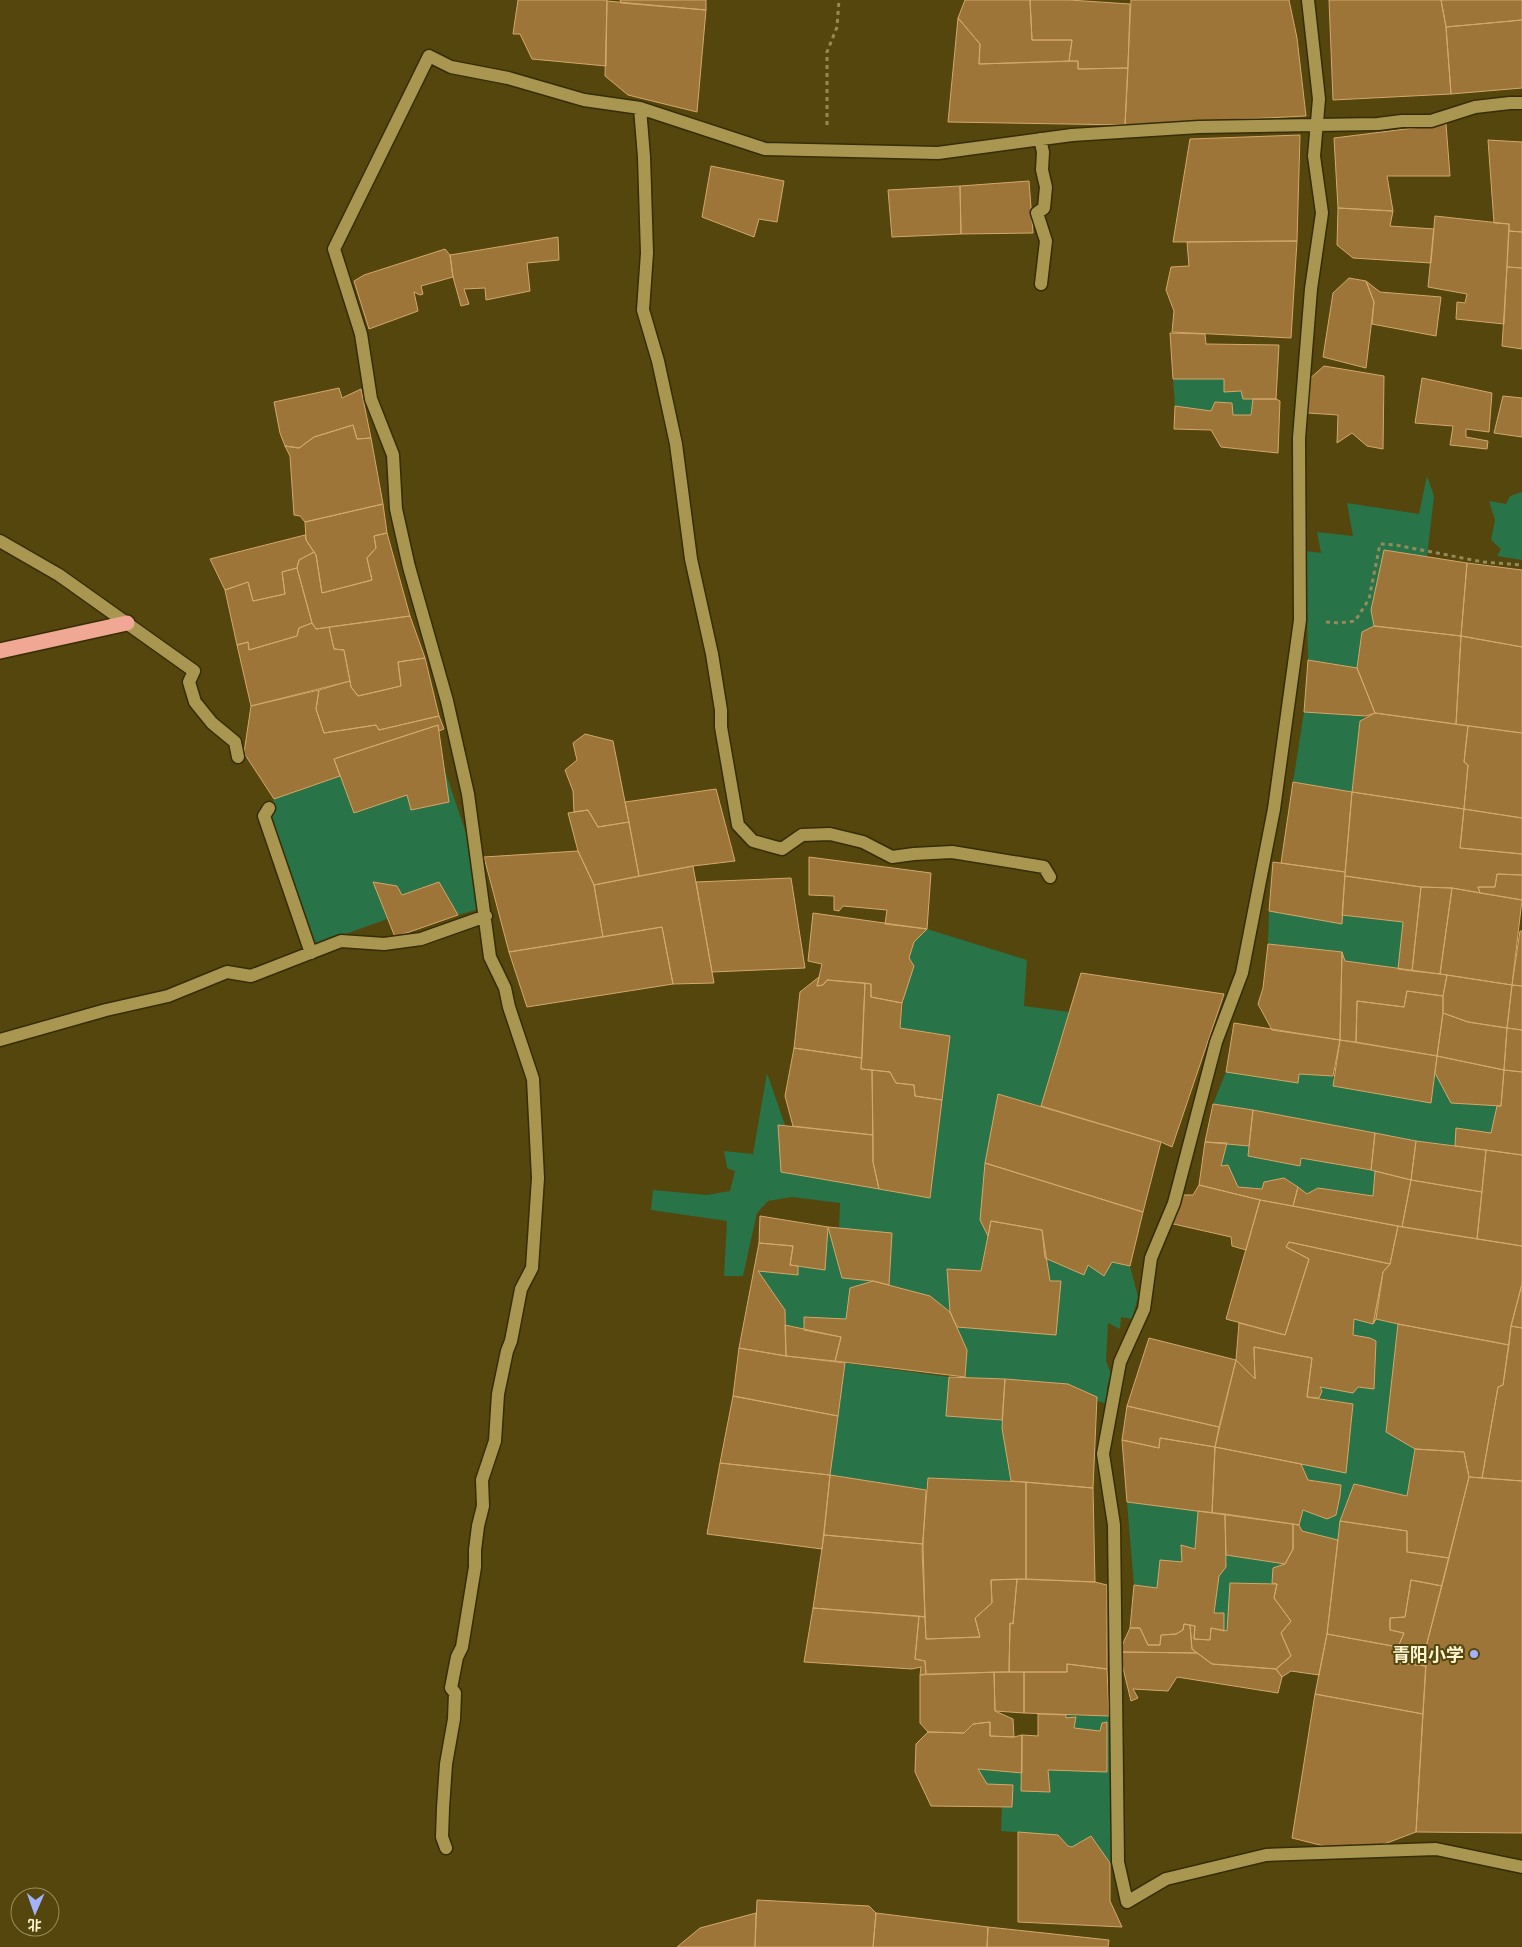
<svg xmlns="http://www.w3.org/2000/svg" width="1522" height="1947" font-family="Lora,'Noto Sans SC',serif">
	<rect width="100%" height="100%" fill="#54460d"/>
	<path fill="#297348" d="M1173 379H1224V392L1241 391 1243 399H1253L1251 415H1233L1232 403 1215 402 1211 411 1175 406Z
		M1427 476 1434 496 1427 557 1384 550 1371 610 1374 626 1362 632 1357 668 1308 660 1306 551 1321 553 1317 532 1353 536 1347 503 1419 514Z
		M1522 492V560L1497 556 1501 549 1491 540 1495 520 1489 501 1506 504 1510 496Z
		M1304 712 1366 716 1360 721 1352 792 1293 782Z
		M443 765 469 842 479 909 458 915 439 882 402 895 397 886 374 882 387 919 315 945 269 815 274 799 340 776 354 813 407 795 411 810 449 802Z
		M1269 911 1342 924V915L1403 922 1398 969 1345 961 1341 952 1268 944Z
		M927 929 1027 960 1024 1006 1069 1012 1041 1106 998 1094 985 1163 980 1220 988 1236 981 1271 947 1269 950 1312 930 1296 889 1285 892 1233 839 1228 840 1203 792 1197 768 1201 757 1213 743 1276H724L727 1221 651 1210 653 1190 707 1195 730 1191 735 1171 727 1168 724 1151 753 1154 767 1073 785 1125H778L781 1172 930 1198 950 1036 900 1028 909 958 914 942Z
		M1226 1072 1298 1083 1299 1074 1333 1076V1086L1431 1103 1435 1073 1451 1103 1497 1106 1491 1133 1457 1128 1455 1146 1416 1141 1213 1104Z
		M1227 1143 1249 1146 1248 1156 1299 1166 1301 1158 1375 1171 1373 1196 1318 1188 1307 1194 1283 1178 1265 1182 1262 1189 1238 1187 1228 1166H1221Z
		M828 1227 842 1278 873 1281 850 1288 846 1319 804 1330 785 1325V1310L758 1271 797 1275 798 1266 824 1270Z
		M1045 1258 1084 1275 1088 1265 1104 1276 1112 1262 1130 1266 1138 1297 1132 1319 1121 1317 1120 1329 1108 1323 1106 1361 1111 1374 1107 1387V1404L1097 1401V1397L1068 1384 965 1377 967 1350 957 1327 1056 1334 1061 1281H1050Z
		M1354 1319 1373 1323 1376 1319 1398 1324 1386 1432 1415 1449 1407 1496 1354 1484 1340 1521 1338 1540 1302 1531 1299 1525 1303 1510 1327 1519 1336 1515 1340 1496 1341 1485 1308 1480 1301 1464 1346 1472 1353 1404 1319 1398 1322 1391 1320 1387 1374 1388 1376 1341 1370 1338 1353 1335Z
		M845 1363 949 1377 946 1416 1002 1420 1011 1481 928 1478 926 1490 830 1475Z
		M1127 1502 1198 1511 1195 1549 1182 1546V1562L1160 1560 1157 1588 1134 1585Z
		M1226 1555 1285 1564 1273 1568 1272 1583 1277 1584 1230 1583 1227 1631H1224L1214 1613 1219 1576Z
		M1066 1715 1114 1716 1116 1864 1110 1863 1091 1836 1072 1847 1068 1846 1058 1835 1001 1831 1002 1807H1012L1013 1785 987 1784 978 1769 1022 1773 1021 1791 1049 1792 1048 1770 1107 1772V1722L1102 1723 1100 1731 1074 1728 1075 1718H1066Z"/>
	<path fill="#9e7539" stroke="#d3a86b" d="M518 0H607L606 66 532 59 520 34H513Z
		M620 0H706V10L621 3Z
		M965 0H1030L1032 40H1072L1069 61 979 64 980 44 958 18Z
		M1030 0H1069L1130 4 1128 68 1078 69V61H1069L1072 40H1032Z
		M1131 0H1289L1297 38 1306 116 1125 125Z
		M1329 0H1441L1446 27 1451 94 1333 100Z
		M1441 0H1522V20L1446 27Z
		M607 1 706 10 697 112 628 95 605 76Z
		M958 18 980 44 979 64 1078 61V69L1128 68 1125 125 948 122Z
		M1522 20V88L1451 94 1446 27Z
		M1446 124 1450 176H1387L1393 211 1338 208 1334 138Z
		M1300 135 1297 241 1173 242 1190 139Z
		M1488 140 1522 142V232L1509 231V224L1494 223Z
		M711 166 784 181 777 222 759 219 754 237 702 217Z
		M1029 181 1033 233 961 234 960 186Z
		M960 186 961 234 892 237 888 190Z
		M1338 208 1393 211 1390 226 1434 229 1431 263 1353 258 1337 245Z
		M1435 216 1509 224 1504 324 1456 319 1457 302 1465 303 1467 294 1428 287Z
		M1509 231 1522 232V268L1507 267Z
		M558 237 559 260 527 263 530 291 486 300 485 288 464 289 469 304 461 306 453 277 450 255Z
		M1297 241 1291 338 1172 332 1174 311 1166 290 1171 267 1189 266 1187 242Z
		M445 249 450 255 453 277 421 286 423 294 420 295 414 292 418 311 369 329 354 281 364 275Z
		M1507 267 1522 268V349L1502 346Z
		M1349 278 1366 281 1374 302 1366 368 1323 357 1333 293Z
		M1366 281 1380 292 1441 297 1436 336 1372 324 1374 302Z
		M1170 333 1205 334 1206 344 1279 345 1276 399H1243L1241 391 1224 392V379H1173Z
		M1324 366 1384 376 1383 449 1367 446 1352 433 1337 443 1338 415 1308 413V380Z
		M1422 378 1492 393 1489 432 1466 429V437L1488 441 1487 449 1450 445 1453 426 1415 423Z
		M339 388 342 398 361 389 371 438 357 439 353 425 314 437 299 448 285 446 280 433 274 402Z
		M1503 396 1522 398V437L1494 433Z
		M1253 399H1276L1280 401 1278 453 1221 447 1211 430 1174 429 1175 406 1211 411 1215 402 1232 403 1233 415H1251Z
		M353 425 357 439 371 438 383 504 305 522 300 516 294 515 290 456 285 446 299 448 314 437Z
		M383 504 387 533 374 536 376 548 367 558 372 580 322 593 316 555 306 540 305 522Z
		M387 533 410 616 316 629 312 623 297 568 299 560 314 552 316 555 322 593 372 580 367 558 376 548 374 536Z
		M305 535 306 540 314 552 299 560 297 568 282 572 285 594 253 601 248 582 225 590 210 559Z
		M1384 550 1467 563 1461 636 1374 626 1371 610Z
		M1467 563 1522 570V647L1461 636Z
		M297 568 312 623 299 628 297 636 249 650 248 642 237 645 225 590 248 582 253 601 285 594 282 572Z
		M410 616 425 658 398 662 401 686 358 696 351 687 344 650 334 649 329 627Z
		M312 623 316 629 329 627 334 649 344 650 350 681 251 706 237 645 248 642 249 650 297 636 299 628Z
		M1374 626 1461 636 1456 724 1375 713 1357 668 1362 632Z
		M1461 636 1522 647V733L1456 724Z
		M425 658 439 716 379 730 376 725 324 733 316 709 319 690 350 681 351 687 358 696 401 686 398 662Z
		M1308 660 1357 668 1375 713 1366 716 1304 712Z
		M319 690 316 709 324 733 376 725 379 730 439 716 444 729 439 731 438 725 334 759 340 776 274 799 244 753 251 706Z
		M1375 713 1468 726 1464 762 1468 765 1464 809 1352 792 1360 721Z
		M438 725 449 802 411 810 407 795 354 813 334 759Z
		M1468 726 1522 733V818L1464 809 1468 765 1464 762Z
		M585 734 613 741 629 822 598 827 588 810 574 812 573 791 565 770 577 760 573 743Z
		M1293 782 1352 792 1345 872 1281 863Z
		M716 789 735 861 693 866 639 876 625 802Z
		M1352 792 1464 809 1460 848 1522 854V875L1497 874 1495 887H1478L1480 893 1452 888 1421 887 1345 876Z
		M1464 809 1522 818V854L1460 848Z
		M588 810 598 827 629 822 639 876 594 885 578 851 568 813Z
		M578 851 594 885 603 937 509 952 484 857Z
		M809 857 931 873 927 929 885 924 887 910 843 906 839 911 834 910V896L809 895Z
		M1273 862 1345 872 1342 924 1269 911Z
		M693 866 714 983 673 984 662 927 603 937 594 885Z
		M1497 874 1522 875V900L1480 893 1478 887H1495Z
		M1345 876 1421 887 1412 971 1398 969 1403 922 1342 915Z
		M791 878 805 968 712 972 696 882Z
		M373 882 397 886 402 895 439 882 458 915 395 937Z
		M1421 887 1452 888 1440 974 1412 971Z
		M1452 888 1522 900 1512 985 1440 974Z
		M813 913 927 929 914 942 909 958 914 966 902 1003 871 997V984L827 980 823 985 817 986 822 964 808 961Z
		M662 927 673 984 527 1007 509 952Z
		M1520 931H1522V986L1512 985Z
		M1268 944 1342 952 1340 1040 1272 1030 1258 1004 1263 988Z
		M1342 952 1345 961 1447 975 1443 996 1407 991 1404 1007 1357 1001 1356 1042 1340 1040Z
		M1081 973 1224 994 1172 1147 1161 1142 1041 1106Z
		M1447 975 1512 985 1507 1028 1468 1022 1443 1013V996Z
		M819 977 817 986 823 985 827 980 865 983 862 1058 794 1048 800 992Z
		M865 983 871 984V997L902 1003 900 1028 950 1036 942 1100 915 1096 914 1085 896 1083 890 1072 861 1069Z
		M1512 985 1522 986V1030L1507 1028Z
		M1407 991 1443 996V1013L1437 1056 1356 1042 1357 1001 1404 1007Z
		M1443 1013 1468 1022 1507 1028 1504 1070 1437 1056Z
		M1234 1023 1340 1040 1333 1076 1299 1074 1298 1083 1226 1072Z
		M1507 1028 1522 1030V1072L1504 1070Z
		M1340 1040 1437 1056 1431 1103 1333 1086Z
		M794 1048 862 1058 861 1069 872 1070 873 1135 793 1126 785 1096Z
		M1437 1056 1504 1070 1501 1106 1451 1103 1435 1073Z
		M872 1070 890 1072 896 1083 914 1085 915 1096 942 1100 930 1198 879 1189 873 1162Z
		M1504 1070 1522 1072V1155L1455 1146 1456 1128 1491 1133 1497 1106H1501Z
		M998 1094 1161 1142 1143 1212 985 1163Z
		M1213 1104 1253 1110 1249 1146 1205 1142Z
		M1253 1110 1375 1133 1371 1170 1301 1158 1300 1166 1248 1156Z
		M778 1125 873 1135V1162L879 1189 781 1172Z
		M1375 1133 1416 1141 1411 1180 1371 1170Z
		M1416 1141 1486 1150 1482 1192 1411 1180Z
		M1205 1142 1227 1143 1221 1166 1228 1165 1238 1187 1262 1189 1264 1182 1284 1178 1298 1187 1293 1206 1260 1200 1199 1185Z
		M1486 1150 1522 1155V1246L1477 1239Z
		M985 1163 1143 1212 1130 1266 1112 1262 1104 1276 1088 1265 1084 1275 1045 1258 1042 1230 991 1221 988 1236 980 1220Z
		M1375 1171 1411 1180 1402 1227 1293 1206 1298 1187 1307 1194 1318 1188 1373 1196Z
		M1411 1180 1482 1192 1477 1239 1402 1227Z
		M1199 1185 1260 1200 1246 1250 1232 1246 1231 1237 1169 1223 1180 1195H1193Z
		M1260 1200 1398 1226 1390 1264 1289 1242 1286 1247 1309 1259 1285 1335 1226 1319Z
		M760 1216 828 1227 825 1270 790 1265 793 1246 759 1243Z
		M991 1221 1042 1230 1050 1281H1061L1056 1335 957 1327 950 1312 947 1269 981 1271Z
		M1398 1226 1522 1246V1284L1511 1326 1509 1345 1398 1324 1376 1319 1373 1324 1383 1272 1390 1264Z
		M828 1227 892 1233 889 1285 873 1281 842 1278Z
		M1289 1242 1390 1264 1383 1272 1376 1319 1373 1324 1354 1319 1353 1335 1370 1338 1376 1341 1374 1389 1358 1387 1353 1393 1320 1387 1322 1391 1319 1398 1307 1397 1312 1358 1254 1347 1255 1379 1236 1360 1239 1323 1285 1335 1309 1259 1286 1247Z
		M759 1243 793 1246 790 1265 798 1266V1275L758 1271 785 1310 786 1356 739 1348Z
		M873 1281 930 1296 950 1312 967 1350 965 1377 835 1361 841 1337 804 1330V1317L846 1319 850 1288Z
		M1522 1284V1328L1511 1326Z
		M1398 1324 1509 1345 1503 1385 1498 1387 1482 1478 1469 1477 1464 1452 1415 1449 1386 1432Z
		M785 1325 841 1337 835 1361 786 1356Z
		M1511 1326 1522 1328V1481L1482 1478 1498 1387 1503 1385Z
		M1149 1338 1236 1360 1219 1427 1127 1406Z
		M1254 1347 1312 1358 1307 1397 1353 1404 1346 1473 1215 1447 1236 1360 1255 1379Z
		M739 1348 786 1356 845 1363 838 1416 733 1396Z
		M949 1377 1005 1379 1002 1420 946 1416Z
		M1005 1379 1068 1384 1097 1397 1093 1488 1011 1481 1002 1428Z
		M733 1396 838 1416 830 1475 720 1463Z
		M1127 1406 1219 1427 1215 1447 1160 1438 1159 1448 1122 1440Z
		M1160 1438 1215 1447 1212 1513 1127 1502 1122 1440 1159 1448Z
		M1215 1447 1301 1464 1308 1480 1341 1485 1340 1496 1336 1515 1327 1519 1303 1510 1299 1525 1212 1513Z
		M1415 1449 1464 1452 1469 1477 1449 1558 1407 1552V1531L1340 1521 1354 1484 1407 1496Z
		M720 1463 830 1475 822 1549 707 1534Z
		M830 1475 926 1490 923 1544 824 1535Z
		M1469 1477 1522 1481V1833L1416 1832 1427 1643Z
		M928 1478 1026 1482V1579L991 1580 992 1603 975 1618 980 1637 926 1639 922 1550Z
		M1026 1482 1093 1488 1095 1582 1026 1579Z
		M1198 1511 1225 1514 1226 1567 1219 1576 1214 1613H1224V1631L1211 1628 1210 1640 1194 1639 1195 1626 1184 1624 1183 1630 1176 1634 1161 1635 1160 1645H1148L1140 1628H1130L1134 1585 1157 1588 1160 1560 1182 1562 1181 1545 1195 1549Z
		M1225 1514 1293 1524V1549L1285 1564 1226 1555Z
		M1340 1521 1407 1531V1552L1449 1558 1442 1586 1411 1580 1405 1617 1390 1618V1630L1404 1633 1398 1647 1327 1634Z
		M1293 1524 1299 1525 1302 1531 1338 1540 1327 1634 1319 1675 1291 1671 1282 1677 1276 1669 1291 1656 1281 1633 1291 1621 1274 1598 1277 1584 1272 1583 1273 1568 1285 1564 1293 1549Z
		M824 1535 923 1544 925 1617 813 1608Z
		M1017 1579 1095 1582 1107 1585V1669L1067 1664V1672H1009L1010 1623 1013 1624Z
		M1017 1579 1013 1624 1010 1623 1009 1672 926 1674 925 1661 915 1659 919 1616 925 1617 926 1639 980 1637 975 1618 992 1603 991 1580Z
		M1411 1580 1442 1586 1427 1643 1426 1666 1400 1663 1398 1647 1404 1633 1390 1630V1618L1405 1617Z
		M1230 1583 1277 1584 1274 1598 1291 1621 1281 1633 1291 1656 1276 1669 1212 1664 1192 1649 1190 1625 1195 1626 1194 1639 1210 1640 1211 1628 1227 1631Z
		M813 1608 919 1616 915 1659 925 1661 926 1674 920 1675 921 1667 912 1669 804 1662Z
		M1184 1624 1190 1625 1192 1649 1197 1653 1119 1652 1130 1628H1140L1148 1645H1160L1161 1635 1176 1634 1183 1630Z
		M1327 1634 1398 1647 1400 1663 1426 1666 1423 1714 1315 1694Z
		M1119 1652 1197 1653 1212 1664 1276 1669 1282 1677 1278 1693 1177 1677 1168 1691 1133 1689 1138 1698 1131 1701Z
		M1067 1664 1107 1669 1109 1716 1024 1713V1672H1067Z
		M994 1672H1024V1713L995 1711Z
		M994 1672 995 1711 1013 1719 1014 1737 990 1736V1722L973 1724 964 1733 928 1732 920 1723V1675Z
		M1315 1694 1423 1714 1416 1832 1379 1846 1332 1848 1292 1838Z
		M1038 1714 1066 1715V1718L1076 1717 1074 1728 1100 1731 1102 1723 1107 1722V1772L1048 1770 1050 1792 1021 1791 1022 1735 1038 1736Z
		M990 1722V1736L1014 1737 1022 1735V1773L978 1769 987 1784 1013 1785 1012 1807 931 1806 915 1772 916 1744 928 1732 964 1733 973 1724Z
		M1018 1832 1058 1835 1068 1846 1072 1847 1091 1836 1110 1863V1901L1122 1927 1018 1922Z
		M757 1900 869 1906 876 1913 873 1947H755Z
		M756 1913 755 1947H677L700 1928Z
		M876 1913 988 1927 987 1947H873Z
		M988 1927 1109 1940 1108 1947H987Z"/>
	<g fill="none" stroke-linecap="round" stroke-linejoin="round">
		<g stroke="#362d06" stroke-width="15">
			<path id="minor" d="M1308 0 1319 99 1314 156 1322 213 1311 289 1299 438 1300 620 1274 809 1242 973 1216 1042 1174 1203 1151 1258 1144 1309 1120 1362 1103 1454 1114 1525 1118 1862 1127 1902 1166 1879 1266 1855 1436 1849 1522 1867
				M640 108 644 157 647 253 643 310 658 361 676 444 691 559 712 654 721 710V727L738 825 753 841 782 849 802 835 830 834 863 842 892 857 914 854 952 852 1044 867 1050 877
				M1040 139 1043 152 1042 170 1046 187 1044 208 1037 213 1046 241 1041 284
				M0 541 59 575 194 671 189 682 195 702 212 723 235 742 238 757
				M269 808 264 816 311 953
				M0 1040 106 1010 168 996 227 972 251 976 341 941 384 944 421 939 486 916
				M446 1848 442 1837 443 1808 446 1764 454 1719 455 1693 451 1688 457 1657 462 1647 475 1567V1550L478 1526 483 1506 482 1480 495 1441 498 1394 507 1351 511 1341 521 1289 532 1268 538 1178 533 1079 509 1007 505 988 490 957 468 794 447 701 409 567 396 509 393 455 371 399 361 334 334 249 429 56 451 67 508 78 584 100 640 108 765 149 938 153 1072 135 1199 127 1378 124 1402 121H1431L1475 107 1510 103H1522"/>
		</g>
		<g stroke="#362d06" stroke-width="18">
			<path id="highway" d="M0 651 127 623"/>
		</g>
		<path stroke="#968a59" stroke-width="3" stroke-dasharray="4 4" stroke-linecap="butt" d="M827 125V52L837 27 839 0
			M1326 622 1339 623 1355 621 1369 599 1380 544 1396 545 1483 562 1522 565"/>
		<use href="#minor" stroke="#a99751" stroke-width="12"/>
		<use href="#highway" stroke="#f0a895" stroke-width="15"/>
	</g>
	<circle fill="#a3b2fd" stroke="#54460d" stroke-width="2" cx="1474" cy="1654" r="5"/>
	<g text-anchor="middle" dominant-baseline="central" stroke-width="4" stroke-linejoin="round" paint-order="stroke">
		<g font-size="18" font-weight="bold" fill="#fff5d2" stroke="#54460d" text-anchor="end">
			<text x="1464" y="1654">青阳小学</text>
		</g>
	</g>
	<g transform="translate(35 1912) rotate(182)"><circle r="24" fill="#54460d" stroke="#988c5c"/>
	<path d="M0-4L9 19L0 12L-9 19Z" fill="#a3b2fd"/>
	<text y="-8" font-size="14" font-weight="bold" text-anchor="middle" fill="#fff5d2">北</text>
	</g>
</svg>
